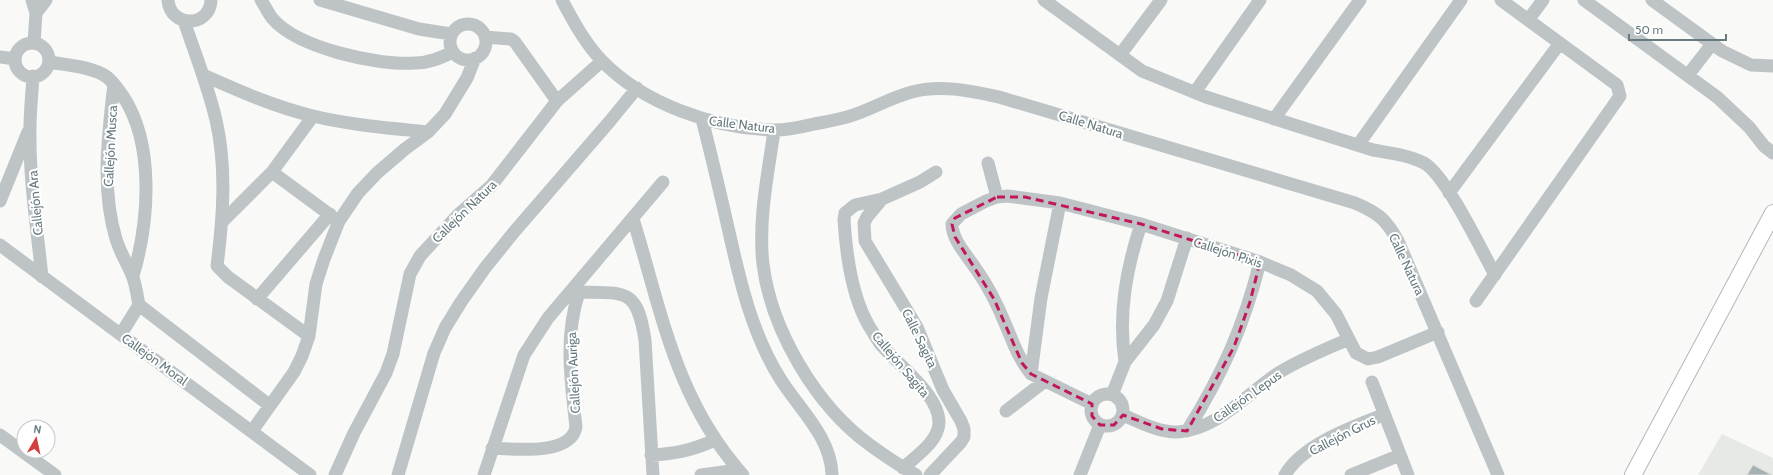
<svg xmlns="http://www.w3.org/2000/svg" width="1773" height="475" font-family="Cabin,sans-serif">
	<rect width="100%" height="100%" fill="#f9f9f7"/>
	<path fill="#e7e9e7" d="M1722 434 1773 458V475H1698Z"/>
	<path fill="#a6b1b3" stroke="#dbdbd9" d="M1753 465 1772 475H1747Z"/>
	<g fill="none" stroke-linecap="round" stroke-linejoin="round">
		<g stroke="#b2b9bb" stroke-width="18">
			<path id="major" d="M1633 475 1773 213"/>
		</g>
		<path stroke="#bec4c6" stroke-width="13" d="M32 0 36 13 34 43
			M168 0C170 28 210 28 211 0
			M261 0C265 6 268 13 272 18 297 48 378 66 415 63 429 63 440 58 453 52
			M320 0 419 29 451 34
			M562 0C573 21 585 43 602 61 644 104 713 128 772 130 785 131 801 127 814 124 825 122 836 120 847 117 869 111 889 98 912 92 940 84 971 91 999 97L1355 203C1378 213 1386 219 1398 241L1498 475
			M1044 0 1142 71 1206 97 1373 150C1390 153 1408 155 1424 163 1445 174 1482 251 1495 275
			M1584 0 1717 97 1749 127 1764 146 1773 153
			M1652 0 1722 51 1751 65 1773 66
			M36 13 46 0
			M1528 20 1543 0
			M184 21C195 53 208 86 216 120 227 168 223 218 217 266L228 277 309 336
			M450 42a18 18 0 1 1 36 0a18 18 0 1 1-36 0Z
			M485 37 511 39 515 42 557 101
			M15 60a17 17 0 1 1 34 0a17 17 0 1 1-34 0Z
			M1120 55 1161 0
			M0 57 15 59
			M49 62C66 65 87 66 102 74 111 78 117 88 123 96 155 145 149 222 133 276
			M203 75C239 91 275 107 313 116 350 125 390 128 428 132
			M1688 75 1712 44
			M33 76C32 94 30 111 30 128 29 178 37 228 42 277
			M114 84C108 135 101 189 116 239 120 252 127 263 132 275 136 284 137 296 139 305L121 334
			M1195 92 1260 0
			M702 119C711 154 719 188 727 223 739 277 751 333 781 380 800 410 831 437 832 475
			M1274 119 1360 0
			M774 131C768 174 758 220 763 264 771 330 816 406 870 445 885 456 900 466 916 475
			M1358 145 1461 0
			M988 163 997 197
			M272 172 337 220
			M1449 193 1560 43
			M882 199 867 217 864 223 865 241 917 327 943 390 961 421 964 429V437L961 442 930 475
			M0 201 28 132
			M1060 203 1041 298 1031 374 1092 404
			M633 219C662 312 675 399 743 475
			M223 221 272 172 313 116
			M0 245 310 475
			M257 299 330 214
			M1476 301 1620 96 1617 85 1501 0
			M139 305 269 405
			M1125 362C1118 314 1126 270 1141 224
			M1031 374C1019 359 1014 345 1007 328 999 308 989 287 976 269 967 255 952 240 952 224L961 214 986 201 997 197 1008 196 1060 203 1141 224 1260 262 1291 275 1317 291 1336 314 1356 353 1368 359 1378 357 1438 332
			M1372 382 1408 475
			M1091 410a16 16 0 1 1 32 0a16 16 0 1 1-32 0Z
			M1112 395 1125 362 1154 325 1167 301 1187 238
			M1006 411 1045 381
			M1123 415C1139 422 1160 433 1178 432 1219 429 1247 393 1280 372 1301 359 1326 349 1349 339
			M252 431 294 372 302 356 309 336 316 284 324 259 339 221 358 193 377 173 405 149 428 132 445 114 467 78 475 58
			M1187 431C1222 375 1244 326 1260 262
			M0 435 55 475
			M492 448C514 449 571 456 576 427 571 380 564 338 579 292 626 293 637 288 645 340L653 475
			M651 455C675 454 693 450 715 440
			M903 468C916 456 938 442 939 423 940 396 899 365 882 346 877 340 873 332 869 326 852 297 846 252 844 220L845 213 855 205 882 199 920 182 936 172
			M335 475 354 433 386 373 393 354 410 274 420 256 458 215 491 186 557 101 602 61
			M398 475 434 353 445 328 461 302 485 268 514 232 610 121 637 88
			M484 475 524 355 548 318 663 182
			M701 475 738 470
			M1080 475 1100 425
			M1285 475C1302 445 1352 427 1383 415
			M1351 475 1400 455"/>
		<use href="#major" stroke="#fff" stroke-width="16"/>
	</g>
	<path fill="none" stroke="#c2185b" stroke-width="3" stroke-dasharray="8 5" stroke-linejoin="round" d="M997 197H1025L1141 224 1260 262 1250 302 1234 347 1187 431 1162 429 1123 415 1114 425H1100L1092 416V404L1031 374 1022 363 994 299 955 237 952 224 955 218Z"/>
	<g text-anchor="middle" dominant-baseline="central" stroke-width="4" stroke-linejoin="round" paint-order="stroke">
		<g font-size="13" fill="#667a7f" stroke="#fff">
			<text transform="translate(742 124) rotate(7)">Calle Natura</text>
			<text transform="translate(1091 124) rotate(17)">Calle Natura</text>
			<text transform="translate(110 146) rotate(-87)">Callejón Musca</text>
			<text transform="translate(35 203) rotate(-95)">Callejón Ara</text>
			<text transform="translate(464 211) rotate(-44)">Callejón Natura</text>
			<text transform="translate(1228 252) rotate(18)">Callejón Pixis</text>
			<text transform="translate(1407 264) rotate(65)">Calle Natura</text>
			<text transform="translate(920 338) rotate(64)">Calle Sagita</text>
			<text transform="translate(155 359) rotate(36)">Callejón Moral</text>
			<text transform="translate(901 364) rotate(50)">Callejón Sagita</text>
			<text transform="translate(573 373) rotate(-93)">Callejón Auriga</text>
			<text transform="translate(1247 396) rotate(-35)">Callejón Lepus</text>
			<text transform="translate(1342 435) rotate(-27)">Callejón Grus</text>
		</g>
	</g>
	<g transform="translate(36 439) rotate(9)"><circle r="19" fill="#ffffff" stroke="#c2cacc"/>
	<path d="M0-3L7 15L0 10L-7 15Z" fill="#d43e3c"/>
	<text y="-6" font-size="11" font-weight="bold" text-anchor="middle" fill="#667a7f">N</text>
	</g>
	<path d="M1629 34v6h97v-6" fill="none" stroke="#667a7f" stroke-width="2"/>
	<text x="1635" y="34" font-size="12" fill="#667a7f" stroke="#ffffff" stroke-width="3" paint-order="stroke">50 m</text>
</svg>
